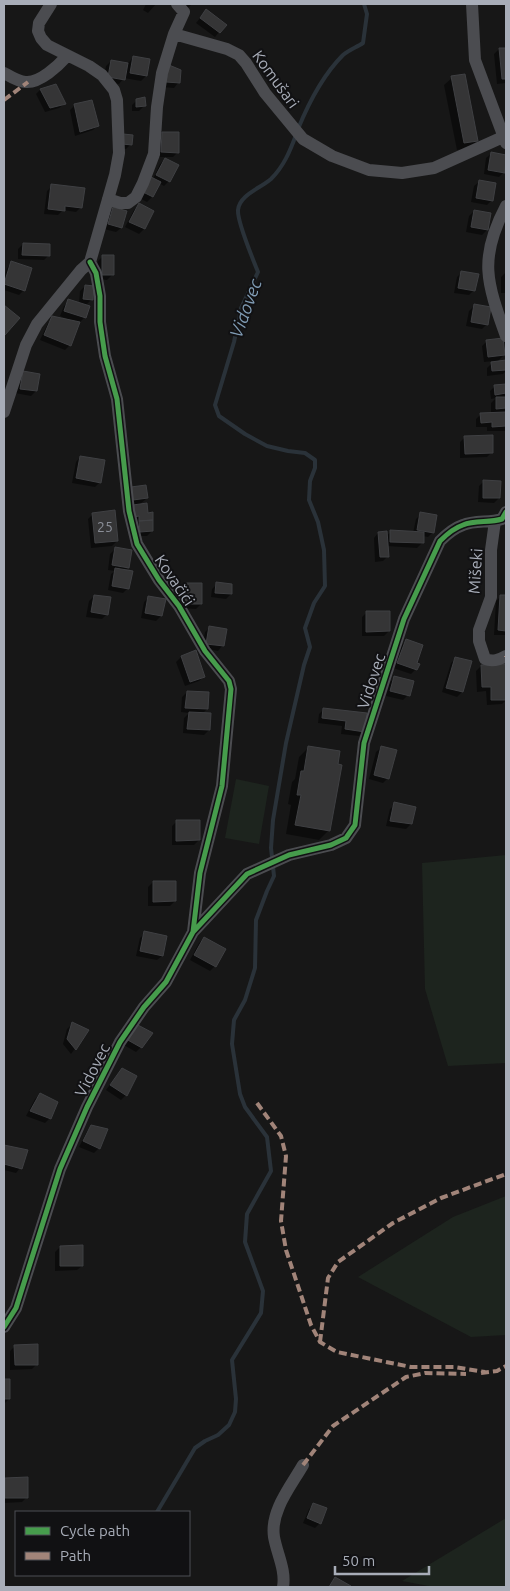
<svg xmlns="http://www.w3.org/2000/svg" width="510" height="1591" font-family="Ubuntu,sans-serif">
	<rect width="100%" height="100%" fill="#171717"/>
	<path fill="#1d241e" d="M236 779 269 786 259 844 225 838Z
		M506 855V1063L448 1066 425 989 422 863Z
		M506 1196V1335L471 1337 358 1277 453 1217Z
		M506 1518V1587H434L402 1581Z"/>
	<path fill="#0007" d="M146 4H156L148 13 143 10Z
		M177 4H192L185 11Z
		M206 11 219 32 215 37 196 23Z
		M499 49H506V83L497 84 494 54Z
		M133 57 146 76 141 81 124 78 119 84 103 82 106 66 111 61 128 64Z
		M164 71 178 83 174 88 162 87Z
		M452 78 477 141 469 148 457 150 444 85Z
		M56 86 64 104 59 108 45 112 36 94 40 90Z
		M137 100 144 106 139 111H132V105Z
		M75 105 98 125 93 130 75 136 70 110Z
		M162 133 178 152 173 157H157V138Z
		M119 141 131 144 126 149 118 148Z
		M491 154 506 156 504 172 499 177 484 174 486 158Z
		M165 159 169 181 164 186 159 183 152 197 147 202 139 198 153 179 160 164Z
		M479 182 492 200 487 205 471 202 474 186Z
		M52 186 81 207 76 212 63 210 58 215 44 214 47 191Z
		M139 205 152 211 144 229 139 234 125 227 134 210Z
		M113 208 121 228 116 232 104 229 108 213Z
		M474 211 487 230 482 235 466 232 469 216Z
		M23 244 49 255 44 260 18 259V249Z
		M103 256 112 275 107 280 97 279 98 261Z
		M12 263 24 290 19 295 4 290V277L7 268Z
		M462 272 474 290 469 295 454 293 457 277Z
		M506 272V293H501V277Z
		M85 286 91 300 85 306V317L80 322 70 345 65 350 40 340 48 323 53 318 70 321V320L60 316 64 306 69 301 79 304 80 291Z
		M474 306 487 324 482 329 466 326 469 311Z
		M487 341 504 355 496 363 506 362V371L503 374 487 376V368L494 361 484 362 482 346Z
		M23 372 36 391 31 396 15 393Z
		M506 385V429L505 431H487V427H476V419L481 414H491V403L496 398 491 399 490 391 495 386Z
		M465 437 492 452 487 457 460 458V442Z
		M80 457 100 482 95 487 72 483 76 462Z
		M484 481 499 498 494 503 478 502 479 486Z
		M145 486 147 498 139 505 152 531 147 536H135L129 511 136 504 128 505Z
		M93 514 117 541 112 546 91 548 88 519Z
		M421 514 433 532 428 537 423 536 422 543 417 548 387 546 388 556 383 561 375 562 374 538 378 533 386 536 391 532 413 533 416 519Z
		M115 549 128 567 124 571 128 588 123 593 108 590 111 574 115 571 108 570 110 554Z
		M186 584 201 604 196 609 181 608V589Z
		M217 584 231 594 226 599 211 597 212 589Z
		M94 596 107 614 102 619 86 617 89 601Z
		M501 596 506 597V635H494L496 601Z
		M149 597 161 616 156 621 141 618 144 602Z
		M367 612 389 631 384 636H362V617Z
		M210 627 225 630 222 646 218 651 202 648 205 632Z
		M406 641 416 663V669L411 674 393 668 401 646Z
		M181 657 204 676 199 681 185 686 176 662Z
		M456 658 462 692 457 697 442 692 451 663Z
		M505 665 506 700 502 704 487 705 486 691 477 692 476 671 481 666Z
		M395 677 408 695 403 700 386 696 390 682Z
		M187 692 207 709 202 714 209 730 204 735 183 733 184 718 189 713 181 712 182 697Z
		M324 709 366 714 364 731 359 736 341 734 342 726 318 723 319 714Z
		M309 747 337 765 329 830 319 840 286 834 291 805 288 804 292 782 295 779 299 757Z
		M381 748 388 778 383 783 369 779 376 752Z
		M395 804 414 808 411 824 406 829 386 826 390 809Z
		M177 821 199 840 194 845H172V826Z
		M153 882 175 901 170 906H148V887Z
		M145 933 162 956 157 960 136 956 140 938Z
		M204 938 215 966 210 971 190 960 199 943Z
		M72 1024 88 1030 71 1054 63 1044 67 1029Z
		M132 1030 141 1047 136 1052 122 1044Z
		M122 1069 126 1095 121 1100 106 1090Z
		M40 1095 50 1118 45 1123 26 1116 35 1099Z
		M92 1126 106 1129 99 1148 94 1153 79 1147 87 1131Z
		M4 1146 26 1151 20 1168 16 1173 4 1170Z
		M60 1247 82 1266 77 1270 55 1271V1252Z
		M15 1346 37 1364 32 1369 10 1370V1351Z
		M4 1380H9V1399L4 1404Z
		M5 1479 27 1497 22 1502 4 1503V1480Z
		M314 1504 320 1523 315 1528 303 1523 309 1509Z"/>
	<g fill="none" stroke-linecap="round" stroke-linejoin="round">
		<path stroke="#2a3239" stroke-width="4" d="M298 129C309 102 322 76 343 55 349 50 357 47 363 43L367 14 364 4
			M157 1512 195 1448 205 1441 218 1435 229 1425 235 1412 236 1399 232 1360 261 1313 263 1291 245 1242 247 1214 271 1171 267 1137 245 1107 240 1094 232 1044 234 1020 245 1000 255 968 256 920 267 891 274 876 271 848 273 820 286 743 304 665 310 647 305 628 314 603 325 586 324 550 318 522 309 500 310 481 315 468V460L305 453 288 451 267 446 245 434 219 416 215 405 234 342 241 308 258 272C253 259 237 222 238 210 239 195 261 188 271 179 284 166 290 151 296 135"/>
	</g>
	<path fill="#353536" stroke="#3f4043" d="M206 9 227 25 220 33 200 18Z
		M499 48H506V79H502Z
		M133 56 150 59 147 76 130 73Z
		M111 60 128 63 125 80 108 77Z
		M169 65 181 70 180 83 166 82Z
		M465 74 478 141 464 143 451 76Z
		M56 84 66 104 50 108 40 89Z
		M145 97 146 106 136 107V99Z
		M92 100 99 126 80 132 74 104Z
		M162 132H179V153L161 152Z
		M123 134 133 135 132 145 122 144Z
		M491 152 506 155 505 173 488 170Z
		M165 158 179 165 170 182 156 175Z
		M151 177 161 182 153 197 143 192Z
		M479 180 496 183 493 201 476 198Z
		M51 184 85 188 82 208 65 206V211L48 209Z
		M139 203 154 211 145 229 129 222Z
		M113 207 127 211 122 228 108 224Z
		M474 210 491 213 488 230 471 227Z
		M23 243 50 244V256L22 255Z
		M102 255H114V275H102Z
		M11 261 32 268 25 291 4 284Z
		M461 271 479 274 475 291 458 288Z
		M85 285 94 286 93 300 83 299Z
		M68 299 90 306 86 318 64 311Z
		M474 304 491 307 488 325 471 322Z
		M4 305 20 318 5 335 4 334Z
		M52 316 80 322 71 346 44 335Z
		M503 338 505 355 488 357 486 340Z
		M506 360V370L492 371 491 362Z
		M23 371 40 374 37 391 20 389Z
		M506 384V393L495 395 494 385Z
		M496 397H506V408L496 409Z
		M506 412V426L492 427V422L481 423 480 413Z
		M493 435V453L465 454 464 436Z
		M80 456 105 460 101 483 76 478Z
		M483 480 501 481 500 498H483Z
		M146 485 148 498 133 500 131 487Z
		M147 503 148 513 153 512V520L139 521V516L134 517 133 505Z
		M115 510 118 541 95 543 92 513Z
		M420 512 437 515 434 533 417 530Z
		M153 520V531L140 532 139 521Z
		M390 530 424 532V543L390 542Z
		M387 531 389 557H380L378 532Z
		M115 547 132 550 129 568 112 565Z
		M115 568 133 571 129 589 112 586Z
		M216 582 232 584V594L215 593Z
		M185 583H202V604H185Z
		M94 595 111 597 108 615 91 612Z
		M500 595H506V631L498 630Z
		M148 596 166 599 162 616 145 613Z
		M366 611H390V631L366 632Z
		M209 626 227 629 224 646 206 644Z
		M406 639 423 645 417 663 420 664 417 670 397 663Z
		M196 650 205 677 190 682 181 656Z
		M455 657 472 661 463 692 446 688Z
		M506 664V700H491V687H482L481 665Z
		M394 676 414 681 410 696 390 691Z
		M187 691 209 692 208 709 185 708Z
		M323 708 367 713 365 732 345 729 346 721 322 718Z
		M189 712 211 713 210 730 187 729Z
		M308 746 340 751 338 764 342 765 330 831 295 825 301 795H297L301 771H304Z
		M381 746 397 750 389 779 374 775Z
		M394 802 416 807 412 824 390 821Z
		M176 820H200V840L176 841Z
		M153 881H176V901L153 902Z
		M144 931 167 936 163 956 140 951Z
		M204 937 226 949 216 967 194 955Z
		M72 1022 89 1030 76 1050 67 1039Z
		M136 1024 153 1033 142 1048 126 1039Z
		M122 1068 137 1076 127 1096 110 1085Z
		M40 1093 58 1102 51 1119 30 1111Z
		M91 1125 108 1129 100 1149 83 1141Z
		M4 1145 28 1150 22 1169 4 1164Z
		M83 1245V1266H60V1246Z
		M38 1344V1365H15L14 1345Z
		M4 1379H10V1399H4Z
		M28 1477V1498H5V1478Z
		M313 1503 327 1508 321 1524 307 1518Z
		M335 1577 351 1586 350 1587H329Z"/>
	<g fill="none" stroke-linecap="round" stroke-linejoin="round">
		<path stroke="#4b4c50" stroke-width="12" d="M472 4 475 60 506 143
			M174 34 184 12 177 4
			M4 73C11 77 19 82 26 82 40 83 58 66 67 56
			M108 199 120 203H128L136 197 143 183 154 154 157 107 162 73 174 34 227 49 239 55 246 63 265 93 303 139 332 156 369 170 402 173 434 168 503 137
			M506 206C478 259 487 283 506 336
			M90 262 96 273 100 296V322L105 356 117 399 129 511 137 544 159 580 179 606 205 651 229 681 231 689 222 786 200 873 193 932
			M4 412 26 345 37 324 81 270 90 262 115 175 119 153 117 100 114 90 102 75 89 66 47 45 41 38 38 31 39 23 51 4
			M495 521 491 550V597L479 630V641L485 659C493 662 499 660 506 656
			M4 1327 16 1308 60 1169 87 1107 120 1042 144 1007 166 982 193 932 247 874 289 855 331 845 346 838 355 825 364 743 404 619 440 541C447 534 454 528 463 525 475 520 489 523 502 519L506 512
			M283 1587C286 1570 277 1554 274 1537 270 1511 291 1486 303 1465"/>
		<path stroke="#a18479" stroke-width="4" stroke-dasharray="8 4" stroke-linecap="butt" d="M4 100 28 82
			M506 656V657
			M257 1103 281 1136 286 1156 281 1221 286 1250 311 1325 320 1342 337 1352 411 1367H454L485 1372
			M320 1342 328 1278 338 1262 393 1223 441 1198 506 1174
			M481 1373 497 1371 506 1366
			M303 1465 333 1426 406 1377 425 1373 466 1374"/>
		<g stroke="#111113" stroke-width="8">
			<path id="cycleway" d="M90 262 96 273 100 296V322L105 356 117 399 129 511 137 544 159 580 179 606 205 651 229 681 231 689 222 786 200 873 193 932
				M4 1327 16 1308 60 1169 87 1107 120 1042 144 1007 166 982 193 932 247 874 289 855 331 845 346 838 355 825 364 743 404 619 440 541C447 534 454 528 463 525 475 520 489 523 502 519L506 512"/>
		</g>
		<use href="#cycleway" stroke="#469c4c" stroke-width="5"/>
	</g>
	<g text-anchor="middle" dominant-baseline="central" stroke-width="4" stroke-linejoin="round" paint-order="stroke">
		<g font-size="14" fill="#8b8f98">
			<text x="105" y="527">25</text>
		</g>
		<g font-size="16" fill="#a8adb8" stroke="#111113">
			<text transform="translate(276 79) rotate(54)">Komušari</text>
			<text transform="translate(475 571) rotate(-86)">Mišeki</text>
			<text transform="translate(175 580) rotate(56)">Kovačići</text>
			<text transform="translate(371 681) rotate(-72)">Vidovec</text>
			<text transform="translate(92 1070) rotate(-63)">Vidovec</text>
		</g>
		<g font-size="18" font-style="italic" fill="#7f9bb3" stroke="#111113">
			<text transform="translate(245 308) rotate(-70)">Vidovec</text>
		</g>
	</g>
	<rect width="510" height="1591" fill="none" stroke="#a8adb8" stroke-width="10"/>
	<rect x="15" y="1511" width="175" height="65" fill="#111113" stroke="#4d4f55"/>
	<rect x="25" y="1527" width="25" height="8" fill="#469c4c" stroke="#4d4f55"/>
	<text x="60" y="1536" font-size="15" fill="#a8adb8">Cycle path</text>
	<rect x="25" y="1552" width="25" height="8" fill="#a18479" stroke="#4d4f55"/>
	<text x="60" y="1561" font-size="15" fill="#a8adb8">Path</text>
	<path d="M335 1566v8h94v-8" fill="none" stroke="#a8adb8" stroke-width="2.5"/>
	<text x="342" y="1566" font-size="15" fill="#a8adb8" stroke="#111113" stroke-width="4" paint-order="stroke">50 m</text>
</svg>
